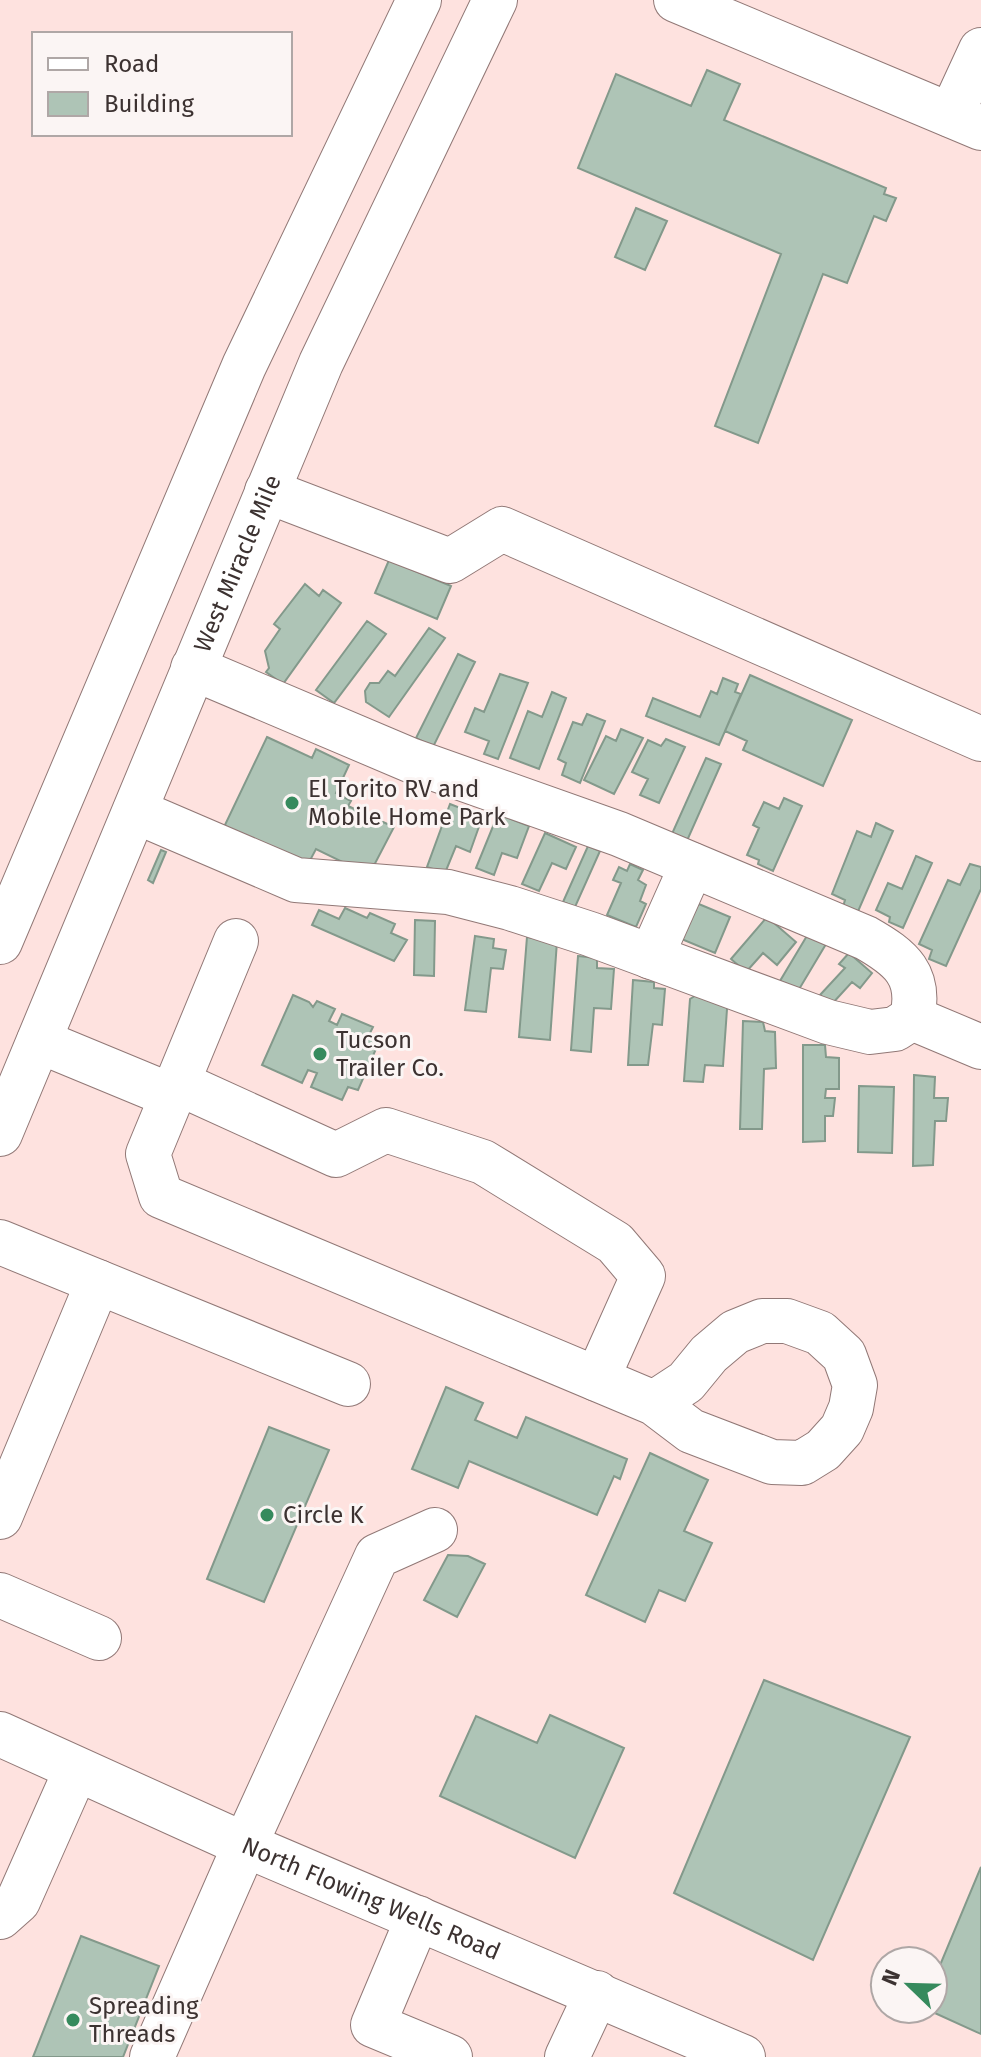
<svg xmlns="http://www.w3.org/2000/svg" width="981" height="2057" font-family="'Fira Sans',sans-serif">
	<rect width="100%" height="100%" fill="#fee2df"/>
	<path fill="#aec4b6" stroke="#83998b" stroke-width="2" d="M707 70 740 84 724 120 886 188 884 194 896 198 886 221 874 216 847 283 823 274 758 443 715 426 781 254 578 168 616 74 691 106Z
		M636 208 667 221 645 270 615 257Z
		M389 560 451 586 437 619 375 593Z
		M305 584 319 596 323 590 341 603 283 684 266 672 269 668 265 651 280 629 274 624Z
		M367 621 386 634 334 703 316 690Z
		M429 628 445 638 389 717 366 702 365 691 370 683H379L388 671 395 676Z
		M458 654 475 662 433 747 416 738Z
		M500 674 528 683 498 759 484 754 489 741 465 732 475 708 484 712Z
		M750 675 852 720 823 786 743 750 747 741 725 731Z
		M723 678 738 684 735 692 741 694 719 745 646 716 653 698 700 717 711 691 717 694Z
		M552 692 566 698 539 769 510 758 528 711 542 717Z
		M587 714 605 721 580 783 562 775 566 763 558 759 573 722 582 725Z
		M621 729 643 738 614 794 584 780 606 736 616 741Z
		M267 737 312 758 316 749 349 765 336 793 351 801 348 806 394 827 369 875 316 849 307 866 224 827Z
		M666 739 685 747 659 803 640 795 648 779 632 772 648 740 661 746Z
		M706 758 721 764 686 843 671 836Z
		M784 798 802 806 773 871 758 864 759 860 747 855 759 828 753 825 764 802 779 809Z
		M450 804 468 811 466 816 481 821 470 852 456 846 445 873 427 867Z
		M498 814 529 826 517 858 502 853 494 875 476 868Z
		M876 823 893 831 856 916 842 910 845 900 832 894 857 831 871 837Z
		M545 833 576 847 566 869 552 863 539 891 522 884Z
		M588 846 600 851 575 907 563 902Z
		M161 850 166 852 153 883 148 880Z
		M916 856 932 863 903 928 889 922 890 917 876 910 888 883 902 889Z
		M630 864 643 870 638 880 646 885 640 901 646 904 636 927 607 915 621 883 613 880 619 867 627 871Z
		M970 864 981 867V889L946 966 929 959 932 950 919 944 948 880 960 885Z
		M694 902 730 917 715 953 679 938Z
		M345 908 367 918 370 913 395 924 391 933 407 940 394 961 312 925 319 910 339 919Z
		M767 917 796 942 777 965 763 953 746 972 731 959Z
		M415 920 435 921 434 976 414 975Z
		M811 929 829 939 798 991 780 981Z
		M475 936 494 939 493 948 506 950 503 969 491 968 486 1012 465 1010Z
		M527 937 557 941 550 1040 519 1037Z
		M849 953 872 973 860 988 852 982 831 1005 820 995 845 968 839 964Z
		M578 956 597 958V968L614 969 611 1009 594 1008 591 1052 571 1050Z
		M633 980 654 982V988L665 989 662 1025 653 1024 648 1065H628Z
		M698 994 728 995 723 1066 705 1065 703 1082 684 1081 690 999Z
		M293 995 309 1002 313 1007 317 1001 335 1009 329 1021 337 1025 342 1014 373 1027 368 1037 379 1042 358 1090 348 1087 342 1100 311 1087 317 1073 308 1070 302 1083 262 1065Z
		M743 1021 763 1022 765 1031 775 1032 776 1068 764 1069 762 1129H740Z
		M803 1045H825L826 1057 839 1058V1089H826L825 1098H835L833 1116H825V1141L803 1142Z
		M914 1075 935 1077 934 1098H948L946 1121H935L933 1165 913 1166Z
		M859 1086 894 1087 892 1153 858 1152Z
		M446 1387 483 1403 475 1420 517 1438 526 1417 627 1459 620 1479 614 1476 597 1515 469 1461 458 1488 412 1469Z
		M269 1427 329 1450 264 1602 207 1579Z
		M650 1453 708 1480 684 1531 712 1543 685 1601 659 1590 645 1622 586 1595Z
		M448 1555 468 1556 485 1564 457 1617 424 1600Z
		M764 1680 910 1737 813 1960 674 1893Z
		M550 1715 624 1748 575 1858 440 1796 476 1716 537 1743Z
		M981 1867V2034L926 2009H933V1982Z
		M81 1936 159 1966 123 2057H33Z"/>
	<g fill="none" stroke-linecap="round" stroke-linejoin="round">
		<g stroke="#917876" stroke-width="46">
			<g id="minor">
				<path d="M676 0 981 128"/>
				<path d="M951 115 981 50"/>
				<path d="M267 491 450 561 502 529 981 739"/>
				<path d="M135 811 296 880 448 892 510 908 590 934 828 1022 870 1032 895 1029 912 1018C922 975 901 958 866 938L619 834 410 760 193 668"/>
				<path d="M236 941 148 1154 161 1196 654 1403 691 1431 772 1462 802 1463 823 1450 842 1429 851 1408 855 1385 844 1355 820 1333 787 1321H762L735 1332 709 1354 686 1382 654 1403"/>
				<path d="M651 957 692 865"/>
				<path d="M912 1018 981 1047"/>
				<path d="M39 1041 172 1096"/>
				<path d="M178 1083 336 1155 386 1130 483 1162 615 1243 643 1276 597 1379"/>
				<path d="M0 1242 348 1384"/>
				<path d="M0 1517 98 1282"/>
				<path d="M0 1595 99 1638"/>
				<path id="s1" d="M0 1734 245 1845 743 2057"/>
				<path d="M0 1917 18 1901 76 1770"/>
				<path d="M418 1918 373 2025 450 2057"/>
				<path d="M152 2057 245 1845 377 1556 435 1530"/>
				<path d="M567 2057 597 1993"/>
			</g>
		</g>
		<g stroke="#917876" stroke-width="46">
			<g id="highway">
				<path d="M0 942 244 366 419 0"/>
				<path id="s2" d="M0 1134 321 363 495 0"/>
			</g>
		</g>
		<use href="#minor" stroke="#fff" stroke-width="44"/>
		<use href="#highway" stroke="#fff" stroke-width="44"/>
	</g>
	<g fill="#368a5d" stroke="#fbf5f4" stroke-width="3">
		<circle cx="292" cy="803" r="8"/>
		<circle cx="320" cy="1054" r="8"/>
		<circle cx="267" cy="1515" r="8"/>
		<circle cx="73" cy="2020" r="8"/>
	</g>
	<g text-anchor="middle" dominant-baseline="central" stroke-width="6" stroke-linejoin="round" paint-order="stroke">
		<g font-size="24" fill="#3c3231" stroke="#fbf5f4">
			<text stroke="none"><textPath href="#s2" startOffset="618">West Miracle Mile</textPath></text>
			<text stroke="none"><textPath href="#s1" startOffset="406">North Flowing Wells Road</textPath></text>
		</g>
		<g font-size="24" fill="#3c3231" stroke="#fbf5f4" text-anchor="start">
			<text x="308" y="789">El Torito RV and<tspan x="308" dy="28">Mobile Home Park</tspan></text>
			<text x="336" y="1040">Tucson<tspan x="336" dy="28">Trailer Co.</tspan></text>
			<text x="283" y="1515">Circle K</text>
			<text x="89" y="2006">Spreading<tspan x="89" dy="28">Threads</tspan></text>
		</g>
	</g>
	<rect x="32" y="32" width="260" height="104" fill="#fbf5f4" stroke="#afa7a6" stroke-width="2"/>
	<rect x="48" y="58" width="40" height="12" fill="#ffffff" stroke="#afa7a6" stroke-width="2"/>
	<text x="104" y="72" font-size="24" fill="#3c3231">Road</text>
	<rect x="48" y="92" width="40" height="24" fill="#aec4b6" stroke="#afa7a6" stroke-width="2"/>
	<text x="104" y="112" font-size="24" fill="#3c3231">Building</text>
	<g transform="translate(909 1985) rotate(293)"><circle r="38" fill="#fbf5f4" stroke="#afa7a6" stroke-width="2"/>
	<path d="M0-6L14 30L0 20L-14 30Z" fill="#368a5d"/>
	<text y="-12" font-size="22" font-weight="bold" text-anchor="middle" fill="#3c3231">N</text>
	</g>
</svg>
